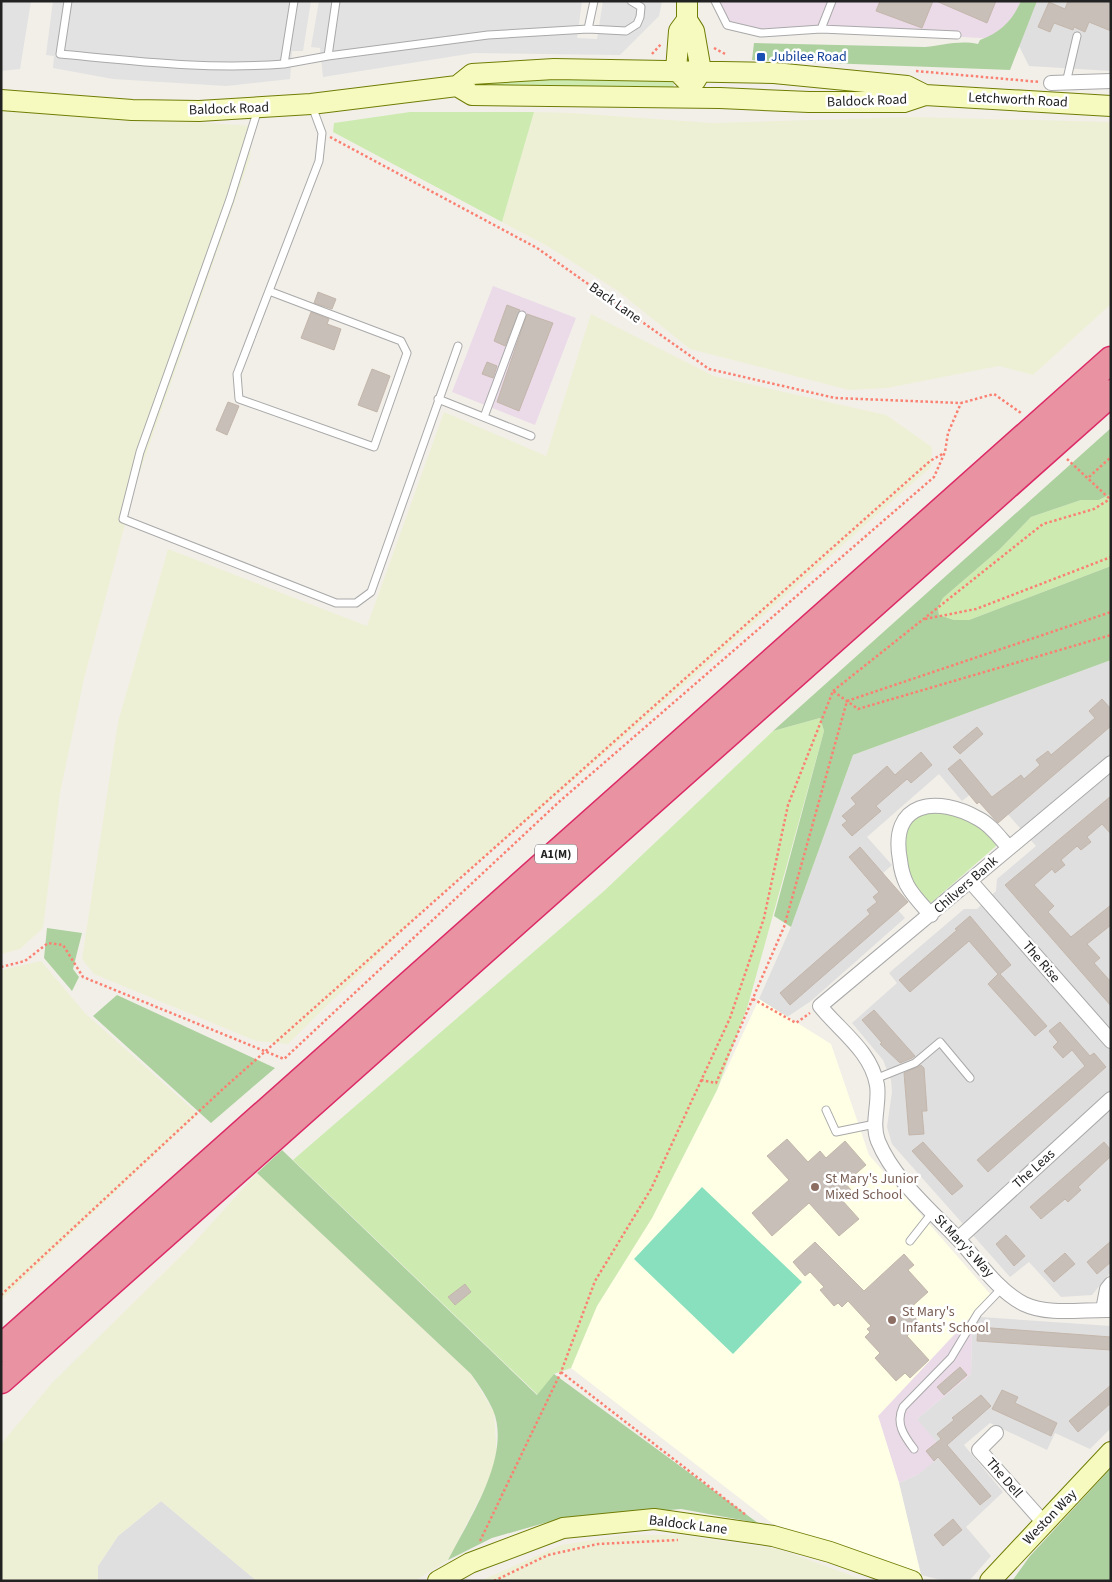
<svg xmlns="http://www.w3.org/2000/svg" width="1112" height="1582" font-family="'Source Sans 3',sans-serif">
	<rect width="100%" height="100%" fill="#f2efe9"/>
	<path fill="#e0dfdf" d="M1035 1H1111V71L1029 66 1016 40Z
		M1111 660V1272L1092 1295 1061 1297 1029 1262 1010 1277 892 1144 887 1127 892 1092 891 1080 883 1060 852 1023 897 983 889 973 964 909H977L996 891 997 879 1036 846 982 785 962 801 939 774 867 837 892 865 873 882 905 918 811 1001 787 1017 759 999 791 927 853 755Z
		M980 1317 1111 1326V1428L1090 1449 1055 1433 1047 1450 990 1423 964 1445 1003 1492 966 1527 991 1556 969 1581H945L921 1575 899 1483 919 1474 917 1419 971 1374 972 1329Z
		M161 1501 257 1581H98V1566L118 1536Z"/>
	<path fill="#ebdbe8" d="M715 1H1035L1016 40 821 29 761 33 727 25Z
		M493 286 576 318 535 425 452 392Z
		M980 1317 972 1329 971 1374 917 1419 945 1452 919 1474 899 1483 878 1416 970 1318Z"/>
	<path fill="#ffffe5" d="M759 999 831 1044 869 1155 991 1295 878 1416 899 1483 921 1575 773 1524 571 1368 597 1306 652 1218 717 1090Z"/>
	<path fill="#eef0d5" d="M1 109 253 126 250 158 136 483 84 679 60 793 43 928 20 949 1 954Z
		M534 112 572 113 712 123 912 117 1111 122V304L1033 375 999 366 887 388 849 390 690 349 618 291 549 247 502 222Z
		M591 314 714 376 886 415 932 447 931 467 679 690 430 904 288 1044 256 1041 94 974 82 959 118 722 168 549 367 626 444 412 546 456Z
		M41 961 85 1013 198 1114 1 1300V970Z
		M257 1173 471 1374 494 1412 497 1459 485 1488 448 1560 415 1581H257L161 1501 118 1536 98 1566V1581H1V1444L52 1383 191 1246Z
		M623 1535H680L779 1549 866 1581H480L561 1545Z"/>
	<path fill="#cdebb0" d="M538 77 673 80 674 86 669 90 474 88 473 84Z
		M410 112H534L502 222 333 132 334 123Z
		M1111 494V566L969 620H954L939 615 938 608 943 598 1000 549 1031 517 1081 500H1099Z
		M820 718 824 731 748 1005 717 1090 652 1218 597 1306 571 1368 554 1374 538 1395 293 1160 604 891 773 731Z
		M937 809C958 815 992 820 996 846L932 902H927L911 886 902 831 915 816Z"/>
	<path fill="#add19e" d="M1021 1H1037L1010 70 752 60 754 43 925 47C944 45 959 40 978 44L980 40C1001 32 1012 21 1021 1Z
		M1111 428V494L1099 500H1081L1031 517 1000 549 943 598 938 608 939 615 954 620H969L1111 566V660L853 755 791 927 774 916 824 731 820 718 773 731Z
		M47 928 82 933 73 969 79 977 72 991 44 958Z
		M117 995 275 1068 211 1123 93 1016Z
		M282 1150 537 1395 554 1374 758 1523 681 1509 555 1520 492 1538 448 1560C469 1519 512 1456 493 1410 487 1397 479 1385 471 1374L257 1173Z
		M1111 1468V1581H1012L1030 1556Z"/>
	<path fill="#88e0be" d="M702 1187 802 1282 733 1354 634 1259Z"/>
	<path fill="#e2e2e2" d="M1 1H31L20 69 1 71Z
		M53 1H311L303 51H292L290 79 226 86 113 79 53 68 54 56 46 55Z
		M319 1H582L577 38 597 39 603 1H662L659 16 620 55 474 53 323 77 320 48 311 47Z"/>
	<path fill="#c7bfb8" stroke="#c4b6ab" d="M880 1H933L922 28 876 11Z
		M936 1H996L987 23Z
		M1068 1H1111V31L1089 22 1085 32 1074 27 1073 30 1054 23 1050 32 1038 27 1049 2 1065 9Z
		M318 292 336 299 332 309 314 303Z
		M507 305 520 310 505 346 494 341Z
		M311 312 329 319 327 324 341 329 334 350 301 338Z
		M527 314 553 323 519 411 497 402Z
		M487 362 497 366 493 378 482 374Z
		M372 369 390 376 377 412 358 405Z
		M228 402 239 406 227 435 216 430Z
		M1102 699 1111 709V726L998 823 979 802 977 804 948 769 960 759 992 797 1021 775 1024 779 1040 765 1036 760 1048 751 1051 755 1095 718 1089 711Z
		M977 727 983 734 960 754 953 747Z
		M921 752 932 765 911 783 907 779 876 806 881 811 852 836 842 825 847 821 842 816 856 804 851 798 887 766 895 775Z
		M1111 796V834L1102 824 1087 837 1091 842 1081 850 1077 846 1061 860 1065 865 1055 873 1052 869 1034 885 1054 906 1048 912 1071 937 1111 905V925L1087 944 1100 958 1094 963 1111 982V1006L1005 885Z
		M860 847 908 902 790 1005 780 993 870 914 867 910 877 902 873 897 879 892 849 857Z
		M970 916 1011 965 1000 974 1047 1026 1035 1036 988 984 998 974 969 941 910 992 899 980 957 930 955 929Z
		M874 1010 915 1056 912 1058 900 1063 880 1044 882 1043 862 1020Z
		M1060 1022 1090 1056 1094 1053 1106 1067 988 1172 977 1160 1085 1066 1072 1050 1063 1058 1053 1047 1058 1042 1049 1031Z
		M921 1065 924 1068 927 1111H922L924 1134 909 1135 904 1073Z
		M787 1139 808 1162 820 1151 826 1158 845 1141 866 1165 845 1183 851 1190 841 1199 859 1219 839 1236 809 1203 772 1236 752 1213 789 1180 767 1156Z
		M923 1142 963 1186 952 1195 912 1151Z
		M1104 1142 1111 1150V1156L1078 1187 1081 1190 1068 1202 1065 1199 1041 1219 1030 1207Z
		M1006 1235 1025 1256 1014 1266 996 1244Z
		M1111 1241V1262L1097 1274 1087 1262Z
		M815 1242 864 1291 904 1254 914 1265 908 1270 928 1292 908 1310 920 1323 907 1336 929 1360 910 1378 905 1373 896 1381 875 1358 880 1353 865 1337 870 1332 867 1329 871 1326 848 1301 842 1307 838 1303 834 1306 820 1290 824 1287 810 1272 805 1276 793 1262Z
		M1065 1253 1075 1264 1054 1282 1044 1271Z
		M465 1284 471 1292 455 1305 448 1297Z
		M978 1327 1111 1337V1350L977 1341Z
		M960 1367 967 1375 944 1395 937 1387Z
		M1111 1385V1403L1078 1432 1069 1421Z
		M1002 1390 1018 1397 1015 1403 1057 1423 1051 1436 992 1409Z
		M981 1395 991 1406 947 1445 991 1496 980 1505 938 1457 934 1461 926 1451 941 1439 937 1434 954 1420 952 1418Z
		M953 1519 962 1530 943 1546 934 1535Z"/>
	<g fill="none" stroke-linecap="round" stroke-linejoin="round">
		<g stroke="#a9a9a9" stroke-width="9">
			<path id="lane" d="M68 1 60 54C135 61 208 70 284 64L294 1
				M336 1 328 56 488 35 588 29 626 31 637 24 640 17 641 7 631 1
				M715 1 727 25 761 33 821 29 957 35
				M588 29 594 1
				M821 29 832 1
				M284 64 328 56
				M1066 83 1077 36
				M258 109 230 199 140 452 123 519 336 603H356L371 592 458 346
				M269 291 401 341 407 353 374 447 239 399 237 374 319 161 322 133 312 106
				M438 399 531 436
				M484 417 522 315
				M875 1079 915 1063 940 1042 970 1078
				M826 1110 836 1132 875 1124
				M910 1241 932 1213
				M914 1449C904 1436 895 1423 903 1407L951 1358 978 1313 1002 1288"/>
		</g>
		<g stroke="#a9a9a9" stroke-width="16">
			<path id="street" d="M1051 83 1111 81
				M1111 763 820 1006C840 1031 871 1051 877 1085 880 1103 871 1123 878 1141 894 1180 932 1211 960 1241 979 1262 998 1291 1024 1304 1049 1316 1084 1309 1111 1310
				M971 882 1111 1041
				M931 915C923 906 913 896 907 885 903 877 901 869 900 860 889 801 937 795 979 819 991 825 1000 838 1009 848
				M958 1239 1111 1099
				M1103 1310 1107 1289 1111 1284
				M996 1433 979 1450 1044 1523"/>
		</g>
		<g stroke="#707d05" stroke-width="22">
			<path id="secondary" d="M687 20 694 31 701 71 695 81
				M686 80 676 70 679 31 687 20V1
				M457 86 472 95 720 98 809 102H904L925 95 1111 106
				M1 100 132 110 199 111 311 104 457 86 472 74 554 69 774 73 907 86 925 95
				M438 1581 470 1563 563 1528 654 1519 773 1536 830 1552 912 1581
				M990 1581 1111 1452"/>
		</g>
		<g stroke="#dc2a67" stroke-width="29">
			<path id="highway" d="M1 1348 1111 360
				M1 1380 1111 393"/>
		</g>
		<path stroke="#fa8072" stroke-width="2.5" stroke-dasharray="2.5 2.5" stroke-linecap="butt" d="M714 48 727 55
			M652 54 662 43
			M916 71 1040 82
			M330 137 537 248 709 369 835 398 961 403 994 394 1021 413
			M1067 459 1111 500
			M1089 477 1111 457
			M925 619 976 609 1111 557
			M833 691 1043 524 1094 509 1110 499
			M1 967 25 961 48 943 63 945 83 977 284 1059 560 801 934 477 945 452 948 433 961 403
			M753 999 796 1023 810 1013
			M701 1080 716 1083 784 927 847 701 1111 612
			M1 1295 224 1088 930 461 944 453
			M561 1372 746 1515
			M480 1541 561 1372 595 1281 651 1189 730 1018 764 918 788 805 833 691 858 709 1111 635
			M494 1581 548 1555 598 1544 678 1540"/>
		<use href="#lane" stroke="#fff" stroke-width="7"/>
		<use href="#street" stroke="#fff" stroke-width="14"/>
		<use href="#secondary" stroke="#f7fabf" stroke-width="20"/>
		<use href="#highway" stroke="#e892a2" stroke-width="26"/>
	</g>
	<rect fill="#1a4fb4" stroke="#fff" stroke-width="2" x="756" y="52" width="10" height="10" rx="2.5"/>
	<g fill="#8d6e63" stroke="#fff" stroke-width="2">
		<circle cx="815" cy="1187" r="5"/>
		<circle cx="892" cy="1320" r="5"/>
	</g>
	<g text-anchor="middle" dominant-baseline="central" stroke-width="5" stroke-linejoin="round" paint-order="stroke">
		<rect fill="#fff" stroke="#646464" stroke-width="1" x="535" y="844.5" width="42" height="19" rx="4"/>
		<g font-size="12" font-weight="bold" fill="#222">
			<text x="556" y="854">A1(M)</text>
		</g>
		<g font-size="14" fill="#164399" stroke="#fff" text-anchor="start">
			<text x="771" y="57">Jubilee Road</text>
		</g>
		<g font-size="14" fill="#222" stroke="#fff">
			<text transform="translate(1018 100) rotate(3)">Letchworth Road</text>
			<text transform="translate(867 101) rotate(-2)">Baldock Road</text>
			<text transform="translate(229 109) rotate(-2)">Baldock Road</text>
			<text transform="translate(615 303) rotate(35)">Back Lane</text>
			<text transform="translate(966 885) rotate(-41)">Chilvers Bank</text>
			<text transform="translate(1041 962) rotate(49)">The Rise</text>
			<text transform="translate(1034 1169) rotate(-42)">The Leas</text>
			<text transform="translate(964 1246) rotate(47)">St Mary's Way</text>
			<text transform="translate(1004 1478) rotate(49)">The Dell</text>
			<text transform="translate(1050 1517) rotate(-46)">Weston Way</text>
			<text transform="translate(688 1525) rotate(7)">Baldock Lane</text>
		</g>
		<g font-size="14" fill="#785e54" stroke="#fff" text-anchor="start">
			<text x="825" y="1179">St Mary's Junior<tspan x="825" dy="16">Mixed School</tspan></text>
			<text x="902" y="1312">St Mary's<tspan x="902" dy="16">Infants' School</tspan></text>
		</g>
	</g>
	<rect width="1112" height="1582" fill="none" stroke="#222222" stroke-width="5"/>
</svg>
